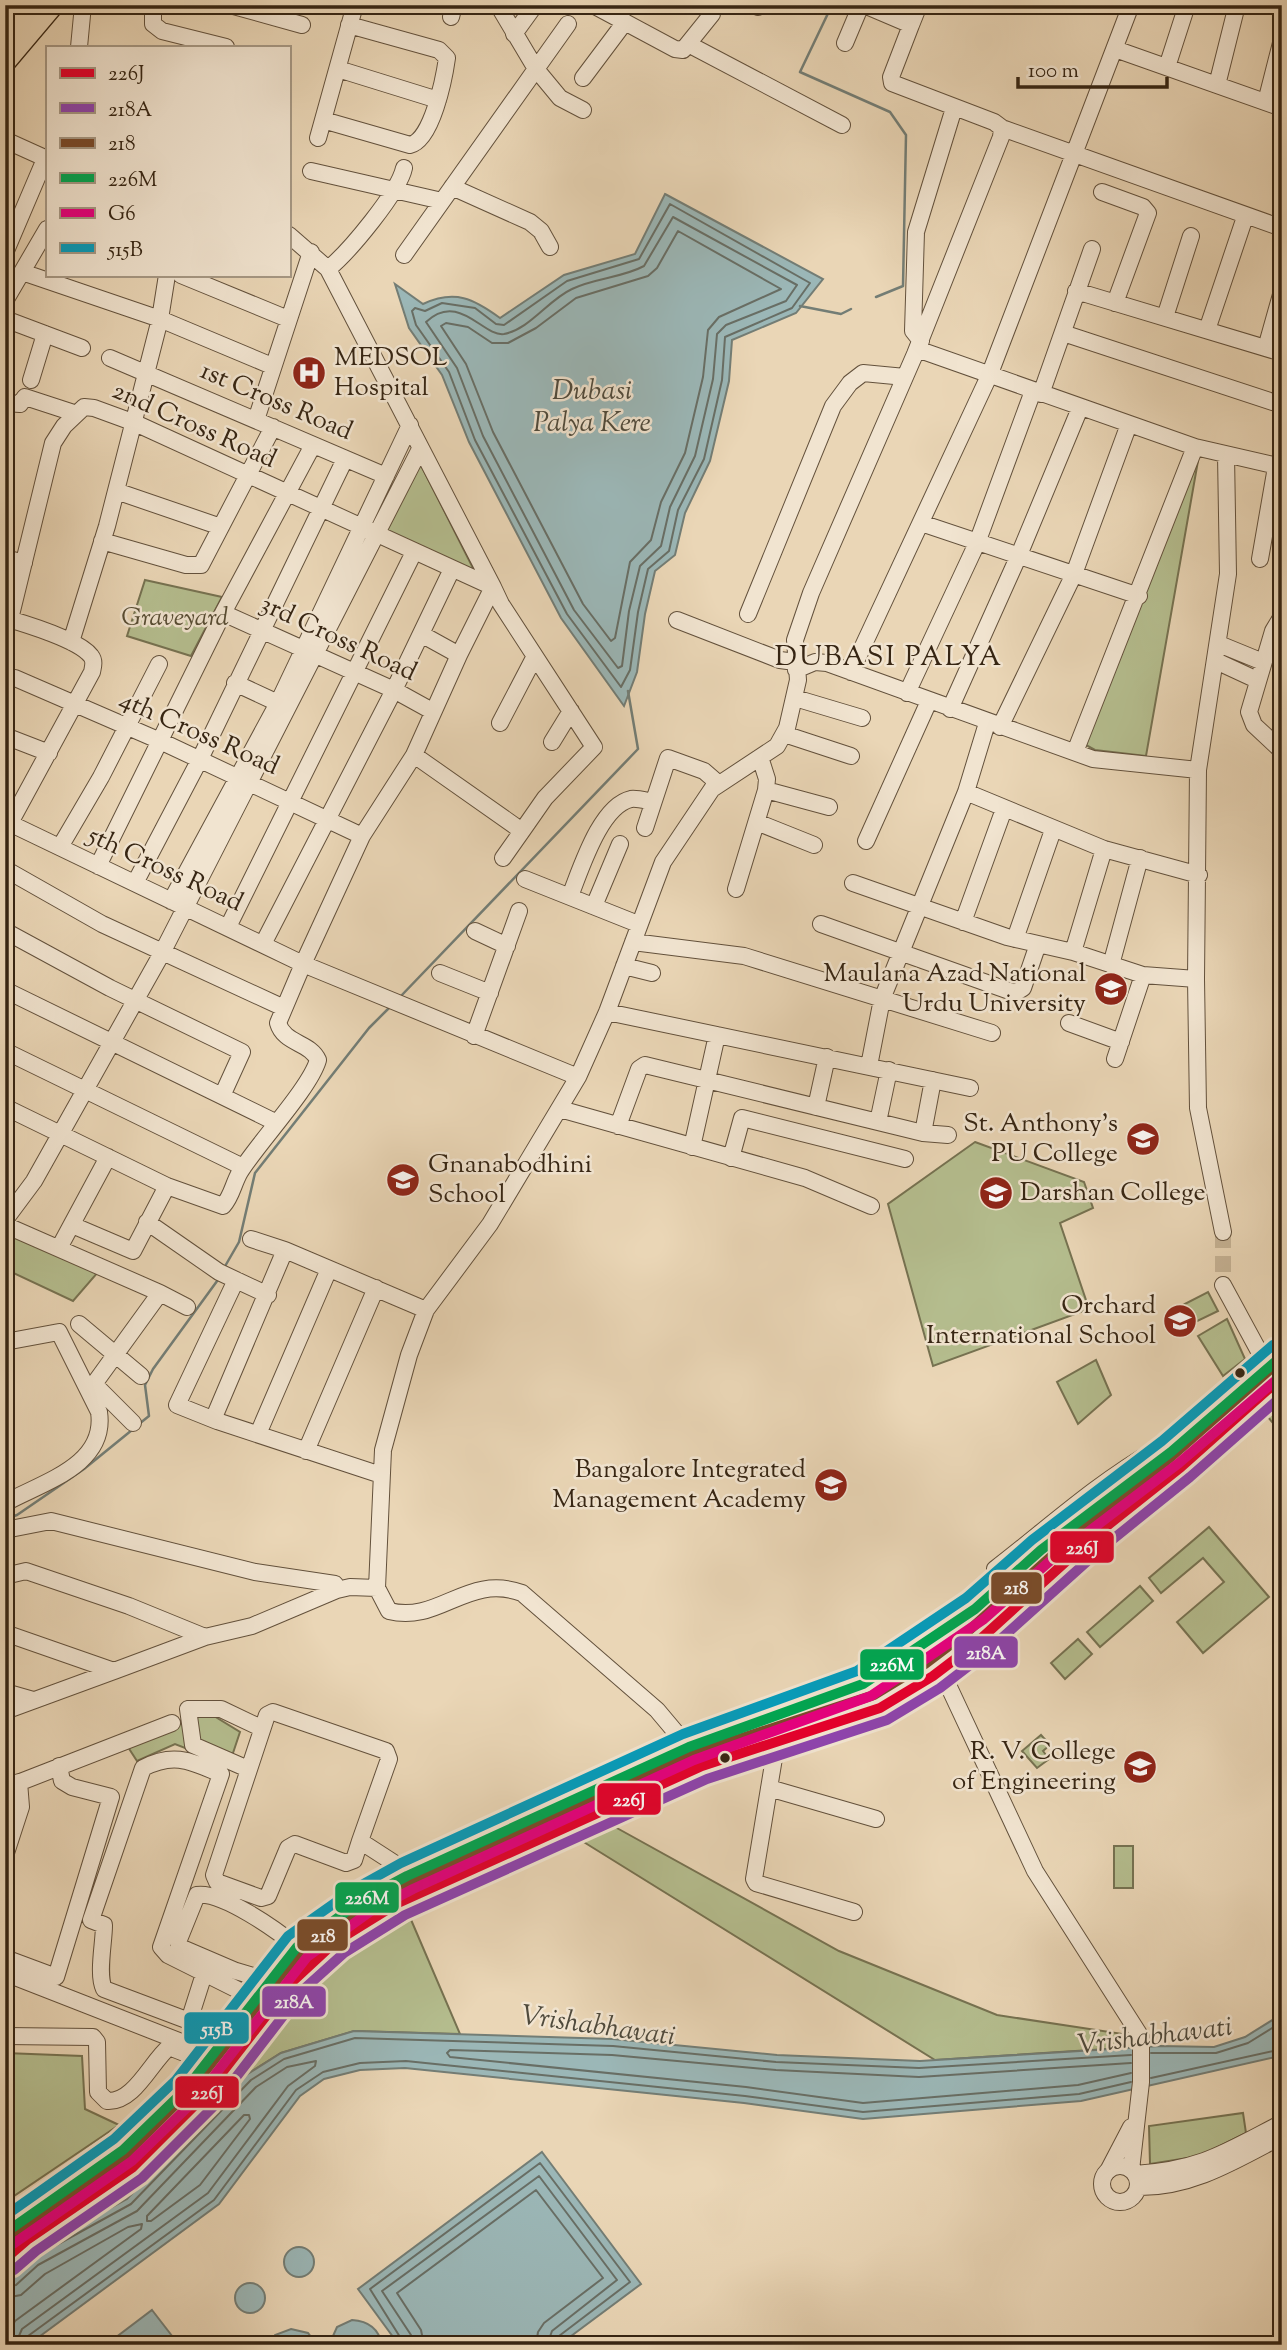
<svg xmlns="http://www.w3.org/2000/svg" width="1287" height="2350" font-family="'Sorts Mill Goudy',serif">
	<rect width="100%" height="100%" fill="#ead6b6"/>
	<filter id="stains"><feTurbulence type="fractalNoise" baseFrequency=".00286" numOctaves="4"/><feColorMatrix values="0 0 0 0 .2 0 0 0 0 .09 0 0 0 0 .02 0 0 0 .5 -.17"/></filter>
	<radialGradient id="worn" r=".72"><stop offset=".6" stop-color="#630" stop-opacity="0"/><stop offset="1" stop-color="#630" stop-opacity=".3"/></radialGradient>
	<path fill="#b5be8f" stroke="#767251" stroke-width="2" d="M1193 459 1198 461 1146 756 1095 750 1075 739Z
		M420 463 476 574 383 533Z
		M145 580 222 597 191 656 127 636Z
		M975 1142 1084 1182 1093 1208 1060 1223 1089 1309 933 1366 888 1204Z
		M9 1232 99 1271 73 1301 5 1269V1237Z
		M1208 1292 1218 1311 1187 1326 1177 1308Z
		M1227 1319 1245 1359 1223 1376 1198 1336Z
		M1096 1360 1111 1395 1078 1424 1057 1382Z
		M1282 1396V1434L1263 1411Z
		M1209 1527 1269 1597 1203 1653 1177 1622 1224 1582 1203 1558 1161 1593 1149 1578Z
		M1140 1586 1153 1601 1100 1647 1087 1632Z
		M1078 1639 1092 1654 1065 1679 1051 1663Z
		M209 1713 240 1732 229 1765 175 1744 137 1761 126 1744Z
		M1041 1735 1050 1745 1043 1751 1049 1759 1037 1768 1022 1751Z
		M606 1822 839 1951 997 2015 1123 2034V2048L935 2060 574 1836Z
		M1114 1846H1133V1888H1114Z
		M409 1915 460 2034 354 2031 281 2053 246 2075 303 1989 347 1951Z
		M5 2053 82 2056 85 2109 119 2125 5 2202Z
		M1243 2113 1246 2133 1200 2156 1150 2164 1149 2126Z"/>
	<path fill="#9bb7b7" stroke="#737d75" stroke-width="2" d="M665 194 823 279 796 313 732 340 729 381 710 461 685 513 675 555 655 571 645 614 637 672 624 706 561 618 469 442 442 375 409 328 395 284 423 304C455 289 474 299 500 318L564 275 635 254Z
		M1282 2014 1280 2056 1081 2101 863 2119 744 2103 405 2068 360 2070 324 2079 300 2096 219 2204 28 2345H5V2274L29 2252 127 2199 246 2075 281 2053 354 2031 613 2039 777 2055 920 2061 1160 2046 1214 2047 1245 2037Z
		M542 2152 641 2284 559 2345H399L358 2289Z
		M284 2262a15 15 0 1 1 30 0a15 15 0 1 1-30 0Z
		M235 2298a15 15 0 1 1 30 0a15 15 0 1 1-30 0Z
		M152 2310 179 2345H120L115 2338Z
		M352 2320C368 2321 379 2329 382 2345H329L337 2327Z
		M291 2329 308 2333 317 2345H268L275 2335Z"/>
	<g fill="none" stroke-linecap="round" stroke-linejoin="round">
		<path stroke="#686e65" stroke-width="2" d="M670 204 810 283 792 308 725 337 722 380 704 459 678 510 669 551 648 569 638 612 630 670 621 687 567 614 475 440 449 372 416 325 412 311 415 308 425 311 442 303 475 308 496 324 504 325 567 281 639 259Z
			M673 217 797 285 786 301 726 325 717 334 713 379 695 456 670 507 661 546 640 566 629 611 622 666 618 668 574 610 483 436 457 368 426 322C459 291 483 337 504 334 530 329 548 300 572 289 594 278 622 278 644 266Z
			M678 231 781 289 719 317 708 330 703 377 685 453 661 502 651 540 630 562 615 638 611 641 583 604 493 432 466 364 441 326 446 323 468 327 492 343H508L536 328 576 298 648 276 657 268Z
			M1151 2053H1216L1248 2043 1282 2022
			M1131 2063 919 2077 776 2070 612 2055 450 2050 447 2053 450 2057 746 2087 863 2103 1078 2085 1131 2073
			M1151 2078 1282 2049
			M244 2115H249L250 2119 200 2185 151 2221H147V2216Z
			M5 2279 12 2277 33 2258 131 2204 251 2080 284 2059 355 2038 613 2046 776 2062 919 2068 1131 2055
			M5 2287 16 2285 38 2265 137 2211 256 2087 287 2067 316 2061 315 2066 288 2086 208 2193 22 2329 15 2345
			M5 2298 21 2295 45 2274 128 2227 142 2224 141 2229 15 2321 5 2339
			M24 2345 28 2336 214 2200 296 2090 323 2072 360 2063 406 2061 745 2096 863 2112 1079 2094 1131 2082
			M405 2345 370 2289 540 2163 630 2282 559 2336 556 2345
			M413 2345 411 2335 382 2291 539 2176 617 2280 552 2331 547 2345
			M424 2345 421 2330 397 2293 536 2190 603 2278 544 2323 538 2332 536 2345"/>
		<path stroke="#737d75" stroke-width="2.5" d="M832 5 800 72 890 112 906 135 903 286 876 297
			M800 306 841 314 851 309
			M400 997 638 749 628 691
			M224 1268 239 1242 255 1173 369 1028 390 1007
			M139 1424 149 1416 145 1385 153 1369 220 1277
			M5 1519 17 1515 84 1469 132 1430"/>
		<path stroke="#c6b395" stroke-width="16" stroke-dasharray="16 8" stroke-linecap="butt" d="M1223 1232V1285"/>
		<g stroke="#63513c" stroke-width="18">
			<path id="minor" d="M153 5V24L162 31 226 47
				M230 5 302 25
				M593 5 675 49 683 50 712 14
				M754 5 758 7
				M451 17 454 5
				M568 24 536 69 560 98 583 110
				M911 25 919 5
				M514 34 535 5
				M845 43 861 5
				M690 45 842 125
				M79 47 83 5
				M1115 49 1282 108
				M1167 67 1187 5
				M338 69 438 100
				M583 78 625 22
				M1217 85 1237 5
				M1266 102 1282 39
				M323 120 410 145C432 140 444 79 447 58L439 50 349 25
				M1002 128 1282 228
				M318 138 355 5
				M5 140 47 159
				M311 171 442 201
				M452 187 530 222 541 231 550 247
				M1102 192 1143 207 1148 213 1115 303
				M289 235 328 269 493 587 459 655 414 755 362 836 303 964 578 1077
				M5 253 45 159
				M404 255 536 69 498 5
				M328 269C349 252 399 192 404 168
				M22 272 160 319 107 526 71 642
				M167 275 160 319 272 366
				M181 275 288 319
				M1076 291 1282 353
				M5 301 47 229
				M1165 317 1191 236
				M5 319 82 348
				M1207 330 1245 217
				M1063 333 1282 405
				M921 341 913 331 916 232 954 108
				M1266 348 1282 291
				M917 349 1195 447 1282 467
				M110 358 386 476
				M31 380 45 334
				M1041 394 1092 249
				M5 403 20 404 25 397 74 413
				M256 420 311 252
				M116 491 221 527
				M921 523 1139 596
				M102 541 186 565H201L273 427
				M5 558 24 563
				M1260 559 1276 467
				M223 613 394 690 432 711
				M748 614 833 406 850 383 863 373 905 377
				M1282 616 1273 631 1249 712 1254 725 1282 751
				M5 618C26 624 79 640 91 656 95 661 93 667 92 672L10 823
				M10 619 53 443 64 426 84 407 94 408 135 423 493 587 501 604 594 747 545 798 522 831 414 755
				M677 620 780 660 795 662
				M421 634 459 655
				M1219 644 1263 662
				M1216 661 1257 680
				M796 670 815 662 827 663 1093 759 1198 770
				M851 672 989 376 1131 5
				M15 678 158 740 362 836
				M235 683 278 703
				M907 693 977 543 1033 391
				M795 698 862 718
				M950 709 1019 555 1080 408
				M500 723 535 656
				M1000 727 1074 574 1129 424
				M784 734 851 756
				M5 736 49 753
				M552 742 571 711
				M1075 752 1195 447
				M766 790 829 807
				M966 792 1104 849 1199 875
				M5 821 303 964 278 1023C284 1044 310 1042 318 1060 310 1088 258 1143 240 1172 233 1184 232 1196 223 1206L167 1186 5 1107
				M759 823 814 845
				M645 828 668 758 704 771 719 784
				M866 841 929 701
				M60 847 101 777 159 664
				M503 858 522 831
				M98 866 223 613 313 445
				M5 869 102 924 284 1008
				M525 879 638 924
				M135 883 200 759 345 459
				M853 883 1007 937 1073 952 1104 849
				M736 889 766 790 767 779 760 757
				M570 896C581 869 600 806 631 799 637 798 647 801 653 802
				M171 901 278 703 410 425
				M594 906 620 844
				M963 922 1004 809
				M821 924 1015 993 1023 988 1038 944
				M228 927 414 552
				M5 931 110 988 242 1052 222 1096
				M475 931 507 946
				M1015 939 1053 830
				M633 942 744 956 992 1033
				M263 944 394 690 452 569
				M1073 952 1143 975 1196 979
				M1111 965 1140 858
				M624 966 652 973
				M440 973 490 993
				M5 990 275 1122
				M607 1012 970 1088
				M1069 1023 1121 1042
				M474 1036 519 911
				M5 1051 243 1167
				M1115 1059 1143 975
				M869 1066 882 999 966 792 987 723
				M816 1107 827 1057
				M560 1109 805 1178 871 1206
				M878 1122 889 1070
				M618 1126 639 1069 645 1065 923 1133 948 1135
				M923 1133 933 1080
				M692 1147 717 1035
				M731 1158 742 1118 905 1159
				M5 1220 34 1181 162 953 420 449
				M147 1222 219 1272 268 1295
				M5 1225 160 1293 94 1384 133 1423
				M72 1225 133 1251 167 1186
				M1223 1232 1198 1108 1196 979 1198 770 1228 574 1226 455
				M251 1239 285 1250
				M59 1248 108 1157
				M1223 1285 1268 1368
				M160 1293 187 1307
				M79 1324 141 1376
				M5 1342 59 1332 99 1412C107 1465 43 1482 5 1503
				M217 1421 177 1405 236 1280
				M258 1434 329 1269
				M306 1451 376 1288
				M381 1475 217 1421 215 1415 285 1250 426 1310
				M5 1530 51 1521 255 1572 335 1584
				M5 1576 26 1571 129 1606 205 1637
				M997 1590 995 1569C1047 1529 1097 1483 1155 1450L1167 1455
				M5 1633 114 1671 205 1637 252 1626 337 1590 350 1587 377 1588
				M941 1670 1035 1871 1141 2037V2082L1131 2170
				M5 1692 33 1700
				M5 1711 114 1671
				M777 1740 754 1879 756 1883 854 1912
				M694 1754 657 1710 522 1593C467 1573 439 1624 389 1611L377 1588 383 1450 409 1355 426 1310 490 1224 578 1077 607 1012 663 862 712 789 777 746 787 728 798 680 795 640 811 593 915 354 1001 137 1002 128 994 122 892 83 891 77 911 25 864 5
				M248 1769 193 1745 188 1709H221L261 1728
				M5 1788 172 1723
				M769 1788 876 1819
				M360 1841 354 1860 346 1863 295 1844 288 1848 268 1896 261 1898 217 1882 214 1875 267 1715 273 1712 386 1751 389 1759 360 1841 411 1874
				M5 1856 21 1807 19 1782
				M5 1958 56 1977 111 1797 72 1787 62 1781 59 1766
				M5 1973 189 2045
				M204 1974 189 2021 104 1989C97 1974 104 1943 104 1925L91 1920 143 1768C174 1752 190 1761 221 1774L161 1947 168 1955 256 1999
				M270 1981 236 1971 180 1947 178 1942 197 1895C222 1891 278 1931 297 1947
				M5 2036 93 2037 97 2042 98 2092 107 2101C134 2103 151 2062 169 2047L207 2062
				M1102 2184a18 18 0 1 1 36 0a18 18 0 1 1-36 0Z
				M1108 2171 1131 2127
				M1135 2174C1201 2170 1226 2152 1282 2123
				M1138 2187C1192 2188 1236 2160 1282 2136"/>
		</g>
		<g stroke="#362513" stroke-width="22">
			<path id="major" d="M5 39 33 5
				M5 63 54 5"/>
		</g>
		<g stroke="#362513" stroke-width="25">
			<path id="highway" d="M5 2233 123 2150 186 2089 297 1947 364 1899 407 1876 689 1747 863 1684 975 1609 1041 1550 1171 1452 1282 1356
				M5 2259 27 2240 132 2168 203 2097 294 1980 335 1942 398 1903 702 1766 880 1708 933 1676 975 1644 1093 1537 1181 1467 1282 1377"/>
		</g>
		<use href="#minor" stroke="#f1e4d0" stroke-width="16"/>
		<use href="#major" stroke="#ead6b6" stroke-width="19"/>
		<use href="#highway" stroke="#ead6b6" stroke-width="23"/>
		<g stroke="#f1e4d0" stroke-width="16">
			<path id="bus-1" d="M5 2259 27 2240 132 2168 203 2097 294 1980 335 1942 398 1903 702 1766 880 1708 933 1676 975 1644 1093 1537 1181 1467 1282 1377"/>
		</g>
		<g stroke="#f1e4d0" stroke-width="16">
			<path id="bus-2" d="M14 2270 36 2251 142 2178 213 2107 304 1989 344 1953 405 1915 707 1779 887 1720 940 1688 983 1655 1102 1548 1190 1477 1282 1396"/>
		</g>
		<g stroke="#f1e4d0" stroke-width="16">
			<path id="bus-3" d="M5 2240 123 2157 192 2088 284 1971 327 1931 392 1890 696 1753 874 1695 925 1664 966 1633 1084 1527 1172 1456 1273 1367"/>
		</g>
		<g stroke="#f1e4d0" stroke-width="16">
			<path id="bus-4" d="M5 2233 123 2150 186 2089 297 1947 364 1899 407 1876 689 1747 863 1684 975 1609 1041 1550 1171 1452 1282 1356"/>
		</g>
		<g stroke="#f1e4d0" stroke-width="16">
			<path id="bus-5" d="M13 2244 132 2161 196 2099 307 1957 371 1911 413 1889 694 1760 871 1696 984 1619 1050 1561 1179 1463 1282 1375"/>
		</g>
		<g stroke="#f1e4d0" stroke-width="16">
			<path id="bus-6" d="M5 2216 114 2139 176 2080 288 1936 356 1888 401 1863 683 1734 857 1671 966 1598 1032 1540 1162 1441 1273 1345"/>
		</g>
		<use href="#bus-1" stroke="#e4002b" stroke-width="10"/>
		<use href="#bus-2" stroke="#8e44ad" stroke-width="10"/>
		<use href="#bus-3" stroke="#7a4b2a" stroke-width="10"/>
		<use href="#bus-4" stroke="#00a651" stroke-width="10"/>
		<use href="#bus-5" stroke="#e5007d" stroke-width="10"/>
		<use href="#bus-6" stroke="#059cbb" stroke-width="10"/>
	</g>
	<defs>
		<g id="hospital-disc" transform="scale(1.75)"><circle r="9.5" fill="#8f2418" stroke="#f1e4d0"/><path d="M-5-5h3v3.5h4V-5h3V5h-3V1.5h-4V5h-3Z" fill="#fff"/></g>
		<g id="university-disc" transform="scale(1.75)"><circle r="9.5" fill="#8f2418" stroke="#f1e4d0"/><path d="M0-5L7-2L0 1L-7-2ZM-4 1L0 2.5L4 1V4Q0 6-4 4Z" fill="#fff"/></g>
		<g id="school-disc" transform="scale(1.75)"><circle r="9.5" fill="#8f2418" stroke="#f1e4d0"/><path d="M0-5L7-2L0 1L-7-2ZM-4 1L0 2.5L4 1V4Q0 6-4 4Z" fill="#fff"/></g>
	</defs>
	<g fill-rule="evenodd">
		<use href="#hospital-disc" x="309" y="373"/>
		<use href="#university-disc" x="1111" y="989"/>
		<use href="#university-disc" x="1143" y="1139"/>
		<use href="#school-disc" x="403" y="1180"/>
		<use href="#university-disc" x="996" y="1193"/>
		<use href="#school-disc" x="1180" y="1321"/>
		<use href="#university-disc" x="831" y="1485"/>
		<use href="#university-disc" x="1140" y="1767"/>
	</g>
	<g fill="#362513" stroke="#f1e4d0" stroke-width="2.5">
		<circle cx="1240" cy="1373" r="6"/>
		<circle cx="725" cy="1758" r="6"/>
	</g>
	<g text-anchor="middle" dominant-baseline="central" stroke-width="5" stroke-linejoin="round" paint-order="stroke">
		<g font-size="26" fill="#362513" stroke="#f1e4d0" text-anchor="end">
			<text x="334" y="358" text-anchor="start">MEDSOL<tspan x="334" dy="30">Hospital</tspan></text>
			<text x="1086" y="974">Maulana Azad National<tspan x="1086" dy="30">Urdu University</tspan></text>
			<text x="1118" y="1124">St. Anthony's<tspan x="1118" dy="30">PU College</tspan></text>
			<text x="428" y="1165" text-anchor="start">Gnanabodhini<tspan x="428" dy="30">School</tspan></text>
			<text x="1020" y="1193" text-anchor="start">Darshan College</text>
			<text x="1156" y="1306">Orchard<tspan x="1156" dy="30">International School</tspan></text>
			<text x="806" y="1470">Bangalore Integrated<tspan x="806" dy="30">Management Academy</tspan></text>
			<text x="1116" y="1752">R. V. College<tspan x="1116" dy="30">of Engineering</tspan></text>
		</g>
		<g font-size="26" fill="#362513" stroke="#f1e4d0">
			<text transform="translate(276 402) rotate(23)">1st Cross Road</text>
			<text transform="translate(194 426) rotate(24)">2nd Cross Road</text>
			<text transform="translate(338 639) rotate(25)">3rd Cross Road</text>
			<text transform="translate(199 734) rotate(24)">4th Cross Road</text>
			<text transform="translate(165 870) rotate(25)">5th Cross Road</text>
		</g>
		<g font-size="26" font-style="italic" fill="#564b32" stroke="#f1e4d0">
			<text x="175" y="618">Graveyard</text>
		</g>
		<g font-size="28" font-style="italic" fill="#4f4a3c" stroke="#f1e4d0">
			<text x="592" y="392">Dubasi<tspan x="592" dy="32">Palya Kere</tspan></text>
			<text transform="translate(598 2027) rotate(8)">Vrishabhavati</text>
			<text transform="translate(1155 2037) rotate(-7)">Vrishabhavati</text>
		</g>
		<g font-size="28" letter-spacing="2" fill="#362513" stroke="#f1e4d0">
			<text x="889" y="658">DUBASI PALYA</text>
		</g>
	</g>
	<g stroke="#f1e4d0" stroke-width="2.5">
		<rect x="1049" y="1530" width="66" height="34" rx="7" fill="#e4002b"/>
		<rect x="990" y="1571" width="53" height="34" rx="7" fill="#7a4b2a"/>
		<rect x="953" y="1635" width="66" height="34" rx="7" fill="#8e44ad"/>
		<rect x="859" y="1648" width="66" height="33" rx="7" fill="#00a651"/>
		<rect x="596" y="1782" width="66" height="34" rx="7" fill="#e4002b"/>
		<rect x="334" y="1881" width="66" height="33" rx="7" fill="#00a651"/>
		<rect x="296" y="1918" width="53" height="34" rx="7" fill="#7a4b2a"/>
		<rect x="261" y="1985" width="66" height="33" rx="7" fill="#8e44ad"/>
		<rect x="183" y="2011" width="67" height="34" rx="7" fill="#059cbb"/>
		<rect x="174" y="2075" width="66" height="34" rx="7" fill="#e4002b"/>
	</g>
	<g font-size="19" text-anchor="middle" font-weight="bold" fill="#fff">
		<text x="1082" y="1554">226J</text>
		<text x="1016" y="1594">218</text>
		<text x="986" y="1659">218A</text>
		<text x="892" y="1671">226M</text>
		<text x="629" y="1806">226J</text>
		<text x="367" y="1904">226M</text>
		<text x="323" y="1942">218</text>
		<text x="294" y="2008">218A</text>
		<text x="217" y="2035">515B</text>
		<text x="207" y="2099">226J</text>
	</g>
	<rect width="1287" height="2350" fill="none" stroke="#ead6b6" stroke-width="28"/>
	<rect x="7" y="7" width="1273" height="2336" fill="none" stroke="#362513" stroke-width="3.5"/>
	<rect x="14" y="14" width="1259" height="2322" fill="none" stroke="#362513" stroke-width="2"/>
	<rect x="46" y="46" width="245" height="231" fill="#f1e4d0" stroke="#a69884" stroke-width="2"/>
	<rect x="60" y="68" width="35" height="10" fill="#e4002b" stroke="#a69884" stroke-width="2"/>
	<text x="108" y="80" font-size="21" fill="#362513">226J</text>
	<rect x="60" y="103" width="35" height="10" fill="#8e44ad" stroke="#a69884" stroke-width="2"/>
	<text x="108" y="116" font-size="21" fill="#362513">218A</text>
	<rect x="60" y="138" width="35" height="10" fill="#7a4b2a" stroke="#a69884" stroke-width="2"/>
	<text x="108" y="150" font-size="21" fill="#362513">218</text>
	<rect x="60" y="173" width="35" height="10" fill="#00a651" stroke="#a69884" stroke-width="2"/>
	<text x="108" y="186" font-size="21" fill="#362513">226M</text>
	<rect x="60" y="208" width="35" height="10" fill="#e5007d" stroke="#a69884" stroke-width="2"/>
	<text x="108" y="220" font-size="21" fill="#362513">G6</text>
	<rect x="60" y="243" width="35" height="10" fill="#059cbb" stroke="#a69884" stroke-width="2"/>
	<text x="108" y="256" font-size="21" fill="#362513">515B</text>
	<path d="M1018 77v10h149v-10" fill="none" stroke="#362513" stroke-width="3.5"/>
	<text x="1028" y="77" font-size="21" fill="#362513" stroke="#f1e4d0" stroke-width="5" paint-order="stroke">100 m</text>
	<rect width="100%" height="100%" filter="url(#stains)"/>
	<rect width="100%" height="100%" fill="url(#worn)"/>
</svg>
